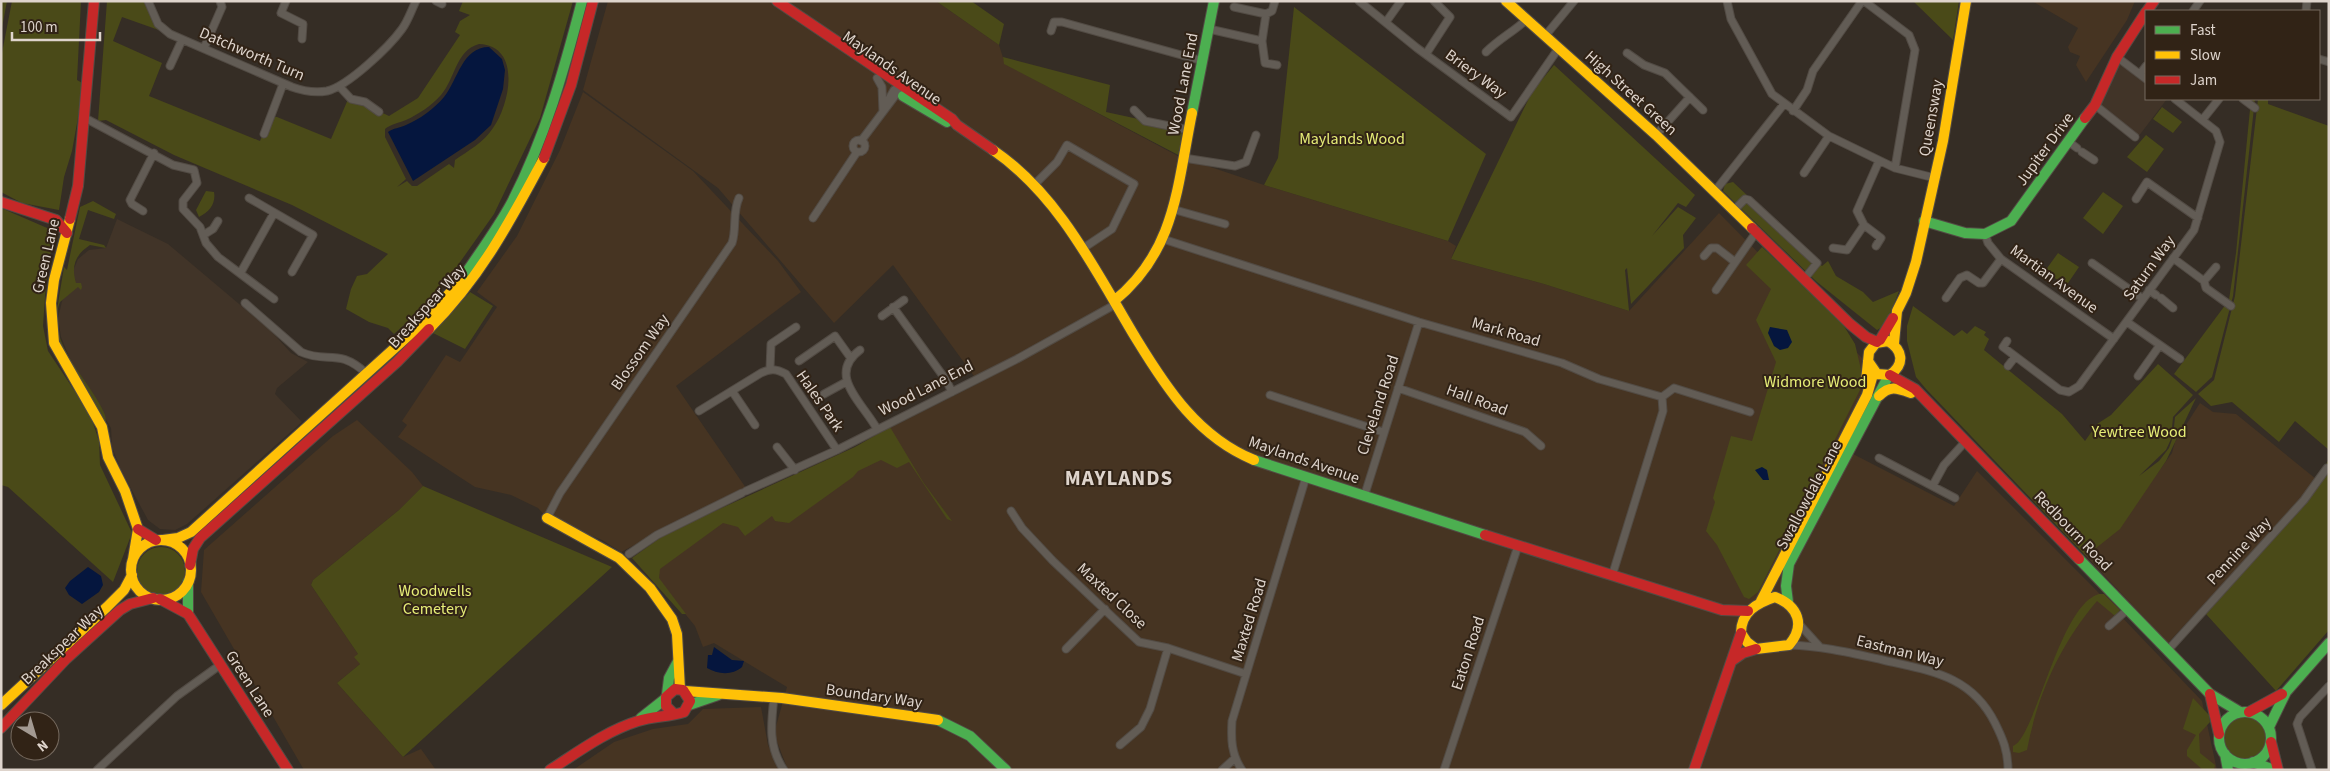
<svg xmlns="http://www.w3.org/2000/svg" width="2330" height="771" font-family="'Source Sans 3',sans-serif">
	<rect width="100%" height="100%" fill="#352d25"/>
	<path fill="#413428" d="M2119 63 2146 83V99H2167L2138 137 2095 106Z
		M117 219 168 244 270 330 291 353 308 362 277 388 275 394 302 422 187 524 175 530 160 529 148 520 121 470 112 447 111 428 72 364 61 337 58 318 64 293 78 259 89 250 106 248Z"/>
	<path fill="#463422" d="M608 1H936L999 45 1005 64 1178 156 1264 185 1448 241 1456 246 1451 259 1544 284 1629 311 1719 213 1862 358 1879 405 1853 454 1954 506 1977 471 2095 589 2202 701 2217 770H788L776 739 775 730 787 687 714 643 703 647 695 626 652 573 722 522 892 427 979 383 893 265 834 323 718 188 583 90Z
		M2032 1H2135L2127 20 2086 82 2076 65 2080 56 2070 52 2068 47 2078 28Z
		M583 92 693 171 778 261 801 292 676 386 746 488 621 552 602 540 547 518 538 508 511 495 475 487 398 437 407 425 402 421 446 355 460 362 497 307 477 292 517 236 560 150Z
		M2200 403 2213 412 2236 414 2316 479 2302 498 2168 643 2086 556 2151 482 2172 453 2175 442Z
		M357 420 412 472 423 486 399 510 313 580 311 585 358 654 360 664 337 683 403 757 421 749 436 770H304L201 592 204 550 333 436Z
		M761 707 768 745 779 770H573L614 742 653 729 688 724 703 709Z"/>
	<path fill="#4a4a18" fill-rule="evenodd" d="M1 1H7L1 33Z
		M12 1H81L77 80 84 84 72 151 64 177 59 210 22 203 1 192V58Z
		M107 1H148L152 13 170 34 122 17 113 41 162 63 149 96 260 141 270 117H277L331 139 349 97 389 116 418 98 460 35 455 32 460 21 470 15 459 11 463 1H573L540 118 494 214 446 282 413 317 394 334 388 328 369 322 346 309 351 289 357 276 367 274 388 254 292 205 174 155 106 120 98 121ZM479 44C522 46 510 104 493 128 484 142 468 151 455 160L454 168 449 164 417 186H412L407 181 397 187 406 179 385 137V129C391 124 399 123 406 120 419 114 431 106 441 95 455 79 456 50 479 44Z
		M936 1H971L1004 24 999 45Z
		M1913 1H1959L1953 40Z
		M1294 7 1486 154 1448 241 1264 185 1278 158Z
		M1003 57 1110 85 1106 112 1189 130 1184 158 1004 64Z
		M1554 65 1695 195 1686 207 1678 203 1652 236 1678 207 1696 218 1683 235 1684 248 1631 304 1627 268 1625 270 1629 311 1544 284 1451 259 1532 92Z
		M2251 99H2255L2233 296 2212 377 2196 392 2174 374 2229 300 2236 253Z
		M2258 99H2268V104L2329 126V450L2295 421 2279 442 2232 402 2211 406 2198 394 2214 380 2235 296Z
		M2162 107 2182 122 2173 133 2153 119Z
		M2146 135 2164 149 2147 172 2127 157Z
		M1733 182 1822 266 1828 261 1836 276 1863 292 1873 302 1899 291 1886 325 1877 330 1817 282 1723 191 1725 184Z
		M206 191 214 192C216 203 210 212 199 217L196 210Z
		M2103 192 2123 206 2103 234 2083 218Z
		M93 201 116 214 114 219 88 210 79 239 104 245 106 248 90 245C75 255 71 266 76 283H81L82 287 81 290 78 287 60 302C44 343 91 380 105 415 106 419 106 426 107 430L66 365 54 328 64 267 67 270 80 207Z
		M1 208 54 231 46 283 43 326 48 351 90 414 99 441 100 465 132 533 113 582 8 487 1 485Z
		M1762 247 1839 318 1855 344 1864 382 1758 592 1749 599 1744 597 1717 545 1706 531 1715 502 1713 498 1731 436 1752 441 1776 362 1756 320 1771 289 1746 265Z
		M2058 253 2079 267 2066 286 2045 271Z
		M470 292 493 306 465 349 433 333Z
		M1913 306 1954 336 1962 330 1967 334 1975 326 1986 332 1984 335 1989 339 1984 350 2062 414 2085 441 2097 424 2111 415 2158 364 2193 395 2173 417 2171 439 2166 450 2139 476 2159 461 2169 448 2173 437 2175 417 2196 398 2166 461 2120 529 2086 556 1926 389 1916 377 1907 341V326Z
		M890 427 923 482 952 521 947 519 909 462 897 468 881 460 858 471 853 477 789 523 775 521 772 516 745 536 738 527 723 523 660 569 659 578 686 614H682L632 558 667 533 855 447Z
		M2329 459V630L2276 691 2206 614 2306 502 2319 485 2316 481Z
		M423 486 612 567 403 757 337 683 360 664 354 657 358 654 311 585 313 580 399 510Z
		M137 571a24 24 0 1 1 48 0a24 24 0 1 1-48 0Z
		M2099 594H2104L2120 610 2115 616 2097 601C2060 644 2037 696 2027 750L2019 753 2013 752V746C2036 737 2059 605 2099 594Z
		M2193 698 2209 715 2210 722 2199 734 2200 753 2215 765 2214 770H2203L2187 756V750L2196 735 2183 729Z
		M2224 738a22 22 0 1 1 44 0a22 22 0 1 1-44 0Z"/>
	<path fill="#05163e" d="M489 47 502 59 505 70 503 89 491 125 475 140 413 181 388 132C393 128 400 128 406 125 420 119 434 109 444 97 458 80 462 47 489 47Z
		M1770 327 1787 330 1792 342 1788 348 1780 350 1774 346 1768 333Z
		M1762 467 1767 470 1769 480H1763L1755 470Z
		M88 567 101 576 103 585 99 592 82 604 69 595 65 588 70 581Z
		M714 647 732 660 744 661 742 667C732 676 717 674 707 668L708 655H712Z"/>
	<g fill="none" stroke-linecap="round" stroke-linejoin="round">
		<g stroke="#524b44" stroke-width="9">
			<path id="street" d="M148 1 158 24 170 34 292 87C303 91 315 93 327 91 348 86 389 47 402 29 408 21 411 11 416 1
				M286 1 281 13 303 24 302 39
				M436 1 442 4
				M1359 1 1417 48 1511 117 1558 49
				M1727 1 1731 19 1772 94 1829 136 1895 168 1935 178
				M1864 1 1909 35 1915 50 1895 168
				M2193 11 2200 1
				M2306 11 2307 1
				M1266 14 1272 11 1275 1
				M1386 22 1401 1
				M1209 29 1262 41 1266 14 1234 7
				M1051 31 1054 22H1062L1203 61
				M1545 36 1574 1
				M1262 41 1265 63 1277 65
				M204 48 222 7 220 1
				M1486 52C1499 39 1513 32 1526 20
				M1627 53 1644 65 1665 73 1703 110
				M1426 54 1450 17 1434 1
				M2117 57 2146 79
				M2319 59 2329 62
				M170 66 182 40
				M2140 74 2146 66
				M877 78 882 87 883 111
				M339 86 351 99 365 102 379 112
				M2243 99 2255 108
				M2095 105 2135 137
				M885 106 894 90 901 85
				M1134 110 1145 121 1189 130
				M1793 111 1807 90 1813 71 1862 1
				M85 118 173 165 194 170 197 183 183 201V209L200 227 206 243 218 257 274 299
				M2203 119 2219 99
				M264 134 283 84
				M1656 135 1690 97
				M853 146a6 6 0 1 1 12 0a6 6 0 1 1-12 0Z
				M861 141 901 88
				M2069 142 2077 148
				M2082 152 2094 160
				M1184 158 1235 166 1246 162 1256 135
				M1804 173 1829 136
				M1035 184 1057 162 1067 145 1134 184 1112 229 1082 249
				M1715 191 1784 104
				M249 198 313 235 292 272
				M2136 199 2147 182 2198 218
				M1172 209 1225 224
				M1734 210 1745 199 1749 200 1817 263 1805 278
				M143 211 132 204 130 200 154 153
				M813 218 857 152
				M205 234 213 229 218 221
				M1985 234 1988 243 2001 259 2114 339
				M1163 239 1419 322 1562 363 1599 379 1662 397 1663 411 1612 576
				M1876 246 1881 238 1864 225 1857 211 1879 161
				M1833 248 1847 250 1864 225
				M1704 256 1711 248H1717L1735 262
				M2173 258 2204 281 2206 288 2231 306
				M2092 263 2143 299
				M241 272 274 213
				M2204 281 2216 267
				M1716 290 1757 231
				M2149 290 2156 295
				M1946 298 1960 278 1967 275 1979 283H1983L2001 259
				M2161 298 2173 308
				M245 303 301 352C328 364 338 347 367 374
				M893 307 946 380 952 392
				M882 316 904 300
				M2127 322 2180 359
				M2007 341 2003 347 2060 390 2069 392 2079 386 2194 230 2220 142 2216 131 2175 99
				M860 350C826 375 863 403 877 429
				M799 361 835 336 850 357
				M2008 366 2015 357
				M770 369 771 344 796 327
				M2138 376 2160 345
				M1398 388 1525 432 1541 446
				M732 391 755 425
				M824 394 846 382
				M1270 395 1383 432
				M1662 397 1674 388 1750 412
				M699 411 761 373C771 368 776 369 786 374L837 450
				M777 447 795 470
				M1879 458 1955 498
				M1933 485 1944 465 1965 442
				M746 491 837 450 1017 359 1116 304
				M1364 497 1419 322
				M1011 511 1022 528 1053 561 1139 642 1168 648 1246 674
				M547 518 560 493 732 243C737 228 732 213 739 198
				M629 554 657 535 742 493
				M1800 625 1819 646
				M2109 626 2127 610
				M1789 645C1822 646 1851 653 1883 660 1930 671 1971 675 1995 723 2003 739 2008 751 2008 770
				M1066 649 1105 609
				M2168 650 2304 500 2327 468
				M774 697C771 724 768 747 784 770
				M1120 745 1141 727 1150 709 1168 648
				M97 770 177 696 220 665
				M1222 770 1234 759
				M1242 770C1231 754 1231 739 1232 721L1306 477
				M1444 770 1518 546
				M2312 770 2297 724 2300 717 2329 686"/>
		</g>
		<g stroke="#524b44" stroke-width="12">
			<path id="fast" d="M903 96 947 122
				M1192 113 1214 1
				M1924 221 1965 233 1985 234 2011 221 2085 118
				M460 282C477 256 497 230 512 202 545 138 564 70 582 1
				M1254 460 1485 535
				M2079 559 2210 694 2240 712
				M188 582V614
				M1788 602 1786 586 1789 564 1889 375
				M667 694 669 678 677 663
				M689 705 718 695
				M2219 738a26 26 0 1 1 52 0a26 26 0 1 1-52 0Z
				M641 718 665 699
				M938 720 970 736 1006 770
				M2269 727 2286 692 2329 643
				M2225 754 2228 770
				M2253 762 2274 770"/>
		</g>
		<g stroke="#524b44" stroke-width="12">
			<path id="slow" d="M1506 1 1656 135 1752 228
				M993 150C1060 196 1096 272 1137 340 1167 389 1198 437 1254 460
				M70 219 54 280 51 303 54 343 102 427 108 457 125 491 138 529 133 559
				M1114 301C1176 251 1177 186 1192 113
				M429 329C480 278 510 222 544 158
				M1894 343 1897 311 1906 293 1916 262 1943 141 1966 1
				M1866 381 1869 352 1876 343 1888 341C1903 350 1905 364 1890 375L1877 374 1868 361
				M1879 396C1890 385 1897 388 1911 393
				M547 518 619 558 650 588 672 619 677 634 680 689
				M163 540 178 538 191 532 418 327 460 282
				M131 570a30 30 0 1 1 60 0a30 30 0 1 1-60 0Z
				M1775 597C1798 606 1806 625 1789 645L1756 649 1747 642 1741 633C1741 612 1757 603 1775 597Z
				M1761 601 1867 395 1874 371
				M685 691 782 698 938 720
				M1 705 107 607 124 590 132 575"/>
		</g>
		<g stroke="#524b44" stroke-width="12">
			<path id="jam" d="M777 1 952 119 957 125 993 150
				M2147 11 2154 1
				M2085 118 2095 105 2117 57 2146 12
				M544 158 571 85 593 1
				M1 202 56 220 67 233
				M70 219 78 186 94 1
				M1752 228 1850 324 1866 337 1877 342
				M1880 340 1893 318
				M1890 375 1915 389 2079 559
				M138 529 156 540
				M1485 535 1722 610 1748 611
				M190 565 193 549 200 538 397 362 429 329
				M160 599 188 614 288 770
				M1733 660 1743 653 1756 649
				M2210 694 2219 734
				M2249 712 2282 694
				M1 728 66 659 120 610 130 604 153 598
				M2271 742 2278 770
				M550 770C578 752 606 731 638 721 653 716 669 717 684 712L690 701 683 690 675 689 666 697V706L673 713
				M1694 770 1741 633"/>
		</g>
		<use href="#street" stroke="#625c55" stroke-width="7"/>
		<use href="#fast" stroke="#4caf50" stroke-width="10"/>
		<use href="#slow" stroke="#ffc107" stroke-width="10"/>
		<use href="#jam" stroke="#c62828" stroke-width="10"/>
	</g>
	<g text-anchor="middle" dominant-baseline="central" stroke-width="4" stroke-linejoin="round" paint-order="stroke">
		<g font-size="16" fill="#ded4cc" stroke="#312316">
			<text transform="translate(252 54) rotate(23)">Datchworth Turn</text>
			<text transform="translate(892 68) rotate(35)">Maylands Avenue</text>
			<text transform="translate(1476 74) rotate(36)">Briery Way</text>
			<text transform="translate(1183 84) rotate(-79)">Wood Lane End</text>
			<text transform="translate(1631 93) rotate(42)">High Street Green</text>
			<text transform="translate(1931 118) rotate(-80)">Queensway</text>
			<text transform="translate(2045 149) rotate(-54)">Jupiter Drive</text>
			<text transform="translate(46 256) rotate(-77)">Green Lane</text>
			<text transform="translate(2149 268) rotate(-54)">Saturn Way</text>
			<text transform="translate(2054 279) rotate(36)">Martian Avenue</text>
			<text transform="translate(427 306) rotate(-48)">Breakspear Way</text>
			<text transform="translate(1506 332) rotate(16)">Mark Road</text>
			<text transform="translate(640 352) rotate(-55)">Blossom Way</text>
			<text transform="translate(926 388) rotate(-27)">Wood Lane End</text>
			<text transform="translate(1477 400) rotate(20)">Hall Road</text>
			<text transform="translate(820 401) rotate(55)">Hales Park</text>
			<text transform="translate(1378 405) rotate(-72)">Cleveland Road</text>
			<text transform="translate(1304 460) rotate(19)">Maylands Avenue</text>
			<text transform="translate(1809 495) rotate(-62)">Swallowdale Lane</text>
			<text transform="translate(2073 531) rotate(46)">Redbourn Road</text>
			<text transform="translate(2239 551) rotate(-47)">Pennine Way</text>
			<text transform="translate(1112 596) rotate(43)">Maxted Close</text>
			<text transform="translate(1249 620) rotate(-73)">Maxted Road</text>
			<text transform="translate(62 645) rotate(-44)">Breakspear Way</text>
			<text transform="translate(1900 651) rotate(14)">Eastman Way</text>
			<text transform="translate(1468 653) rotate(-72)">Eaton Road</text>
			<text transform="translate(250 684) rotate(57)">Green Lane</text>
			<text transform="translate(874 696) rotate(8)">Boundary Way</text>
		</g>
		<g font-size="16" fill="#e6ed77" stroke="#312316">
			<text x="1352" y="139">Maylands Wood</text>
			<text x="1815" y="382">Widmore Wood</text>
			<text x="2139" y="432">Yewtree Wood</text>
			<text x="435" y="591">Woodwells<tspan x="435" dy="18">Cemetery</tspan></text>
		</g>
		<g font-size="21" font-weight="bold" letter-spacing="1" fill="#ded4cc" stroke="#312316">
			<text x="1119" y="478">MAYLANDS</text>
		</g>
	</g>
	<rect width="2330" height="771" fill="none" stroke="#ded4cc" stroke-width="5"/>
	<rect x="2145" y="10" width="175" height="90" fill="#312316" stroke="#766a5f"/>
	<rect x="2155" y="26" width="25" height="8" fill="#4caf50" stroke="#766a5f"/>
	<text x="2190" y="35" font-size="15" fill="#ded4cc">Fast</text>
	<rect x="2155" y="51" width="25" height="8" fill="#ffc107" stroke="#766a5f"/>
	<text x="2190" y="60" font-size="15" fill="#ded4cc">Slow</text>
	<rect x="2155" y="76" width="25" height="8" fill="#c62828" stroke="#766a5f"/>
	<text x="2190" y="85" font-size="15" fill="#ded4cc">Jam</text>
	<g transform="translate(35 736) rotate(142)"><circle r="24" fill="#312316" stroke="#766a5f"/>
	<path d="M0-4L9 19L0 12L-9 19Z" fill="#a39a92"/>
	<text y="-8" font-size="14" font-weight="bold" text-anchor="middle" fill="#ded4cc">N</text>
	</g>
	<path d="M12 32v8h88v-8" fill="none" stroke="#ded4cc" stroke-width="2.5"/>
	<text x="20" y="32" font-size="15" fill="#ded4cc" stroke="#312316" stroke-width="4" paint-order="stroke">100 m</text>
</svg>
